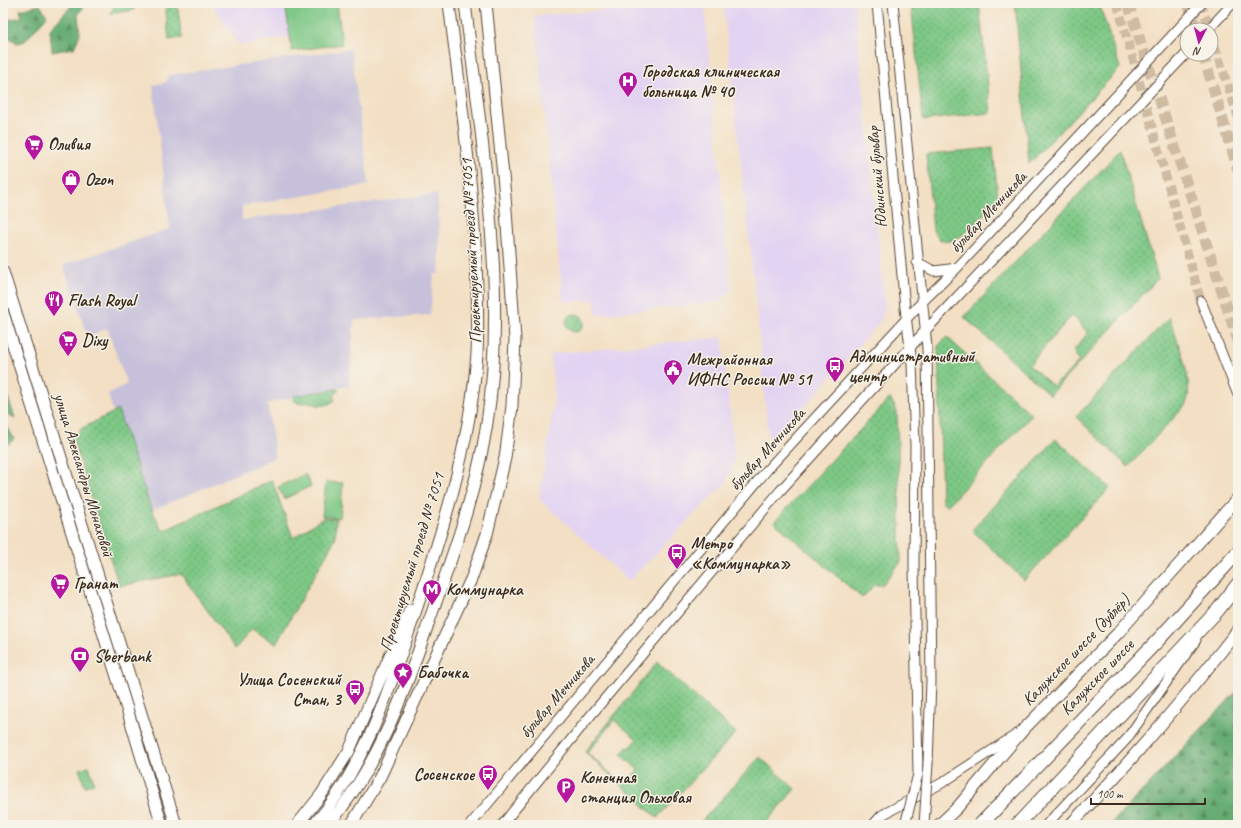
<svg xmlns="http://www.w3.org/2000/svg" width="1241" height="828" font-family="Caveat,sans-serif">
	<defs>
		<pattern id="grass-dots" width="8" height="8" patternUnits="userSpaceOnUse"><rect width="8" height="8" fill="#7ec886"/><path d="M2 2h.1M6 6h.1" fill="none" stroke="#68a36d" stroke-width="1.8" stroke-linecap="round"/></pattern>
		<pattern id="forest-firs" width="22" height="20" patternUnits="userSpaceOnUse"><rect width="22" height="20" fill="#66ac73"/><path d="M5 1l3.5 6h-7zM16 11l3.5 6h-7z" fill="#558c5e"/></pattern>
	</defs>
	<rect width="100%" height="100%" fill="#f7f3e8"/>
	<filter id="ink" filterUnits="userSpaceOnUse"><feTurbulence type="fractalNoise" baseFrequency=".025" numOctaves="2"/><feDisplacementMap in="SourceGraphic" scale="8" xChannelSelector="R" yChannelSelector="G"/><feConvolveMatrix kernelMatrix="1 2 1 2 8 2 1 2 1" color-interpolation-filters="sRGB"/></filter>
	<filter id="wash" filterUnits="userSpaceOnUse"><feTurbulence type="fractalNoise" baseFrequency=".012" numOctaves="4" result="noise"/><feDisplacementMap in="SourceGraphic" scale="16" xChannelSelector="R" yChannelSelector="G"/><feGaussianBlur stdDeviation="0.9" result="paint"/><feColorMatrix in="noise" values="0 0 0 0 0 0 0 0 0 0 0 0 0 0 0 0 0 1.4 0 .05"/><feComposite in="paint" operator="in"/></filter>
	<g filter="url(#wash)">
		<rect width="100%" height="100%" fill="#f3dfc3"/>
		<path fill="#e3d3f2" d="M211 3H284L290 37 239 45Z
			M687 3H704L731 289 721 302 596 315 594 300 563 302 535 16Z
			M723 3H855L885 306 881 320 778 437H768L756 301Z
			M722 337 735 459 726 482 629 581 539 499 554 403 551 354Z"/>
		<path fill="#c6c0da" d="M351 49 369 185 242 206V220L437 194 440 244 439 274H434L430 315 354 320 349 386 267 403 274 445V458L143 514 108 394 127 384 107 328 88 337 63 265 170 229 153 85 167 82 168 75Z"/>
		<path fill="url(#grass-dots)" stroke="#5c7952" fill-rule="evenodd" d="M116 3H133L134 10 110 14Z
			M177 3 182 38 169 40 165 4Z
			M911 3H979L991 113 923 120Z
			M1015 3H1099L1120 68 1029 164Z
			M993 148 998 198C986 210 948 265 933 230L926 154Z
			M1120 150 1158 278 1050 395 964 317ZM1072 315 1088 333 1073 351 1079 361 1064 377 1053 386 1029 365Z
			M566 323a9 9 0 1 1 18 0a9 9 0 1 1-18 0Z
			M1169 317C1176 338 1198 388 1184 407L1128 467 1076 417Z
			M947 337 1032 415 947 506 942 501 938 346Z
			M336 389 339 390 334 395V401C319 412 313 398 300 404L293 400 294 396Z
			M889 399H891L897 412 901 562 882 585H875L862 598 774 522Z
			M118 410 150 506 163 531 272 480 293 538 323 518 336 519 335 539 276 644 252 629 235 649 181 574 119 586 73 440 82 428Z
			M1056 439 1110 488 1024 580 972 530Z
			M657 662 736 733 657 818 585 752ZM614 720 637 739 630 748 627 747 621 754 638 770 628 782 616 778 587 753Z
			M760 757 795 789 764 825H698Z"/>
		<path fill="url(#forest-firs)" stroke="#506b48" d="M74 3H86L78 15 80 34 74 48 52 52 50 29Z
			M40 5 47 16 25 41 17 43 3 33V21L22 17 20 10Z
			M3 390 6 391 15 418 3 412Z
			M3 423 6 424 14 439 9 444 3 440Z
			M1238 690V825H1110Z"/>
		<path fill="#7ec886" stroke="#5c7952" d="M285 3H337L342 44 292 51Z
			M305 474 311 486 284 499 278 487Z
			M326 482 343 483 340 518 322 516Z
			M89 766 94 783 85 786 79 769Z"/>
	</g>
	<g filter="url(#ink)">
		<g fill="none" stroke-linecap="round" stroke-linejoin="round">
			<path stroke="#cebba2" stroke-width="9" stroke-dasharray="9 4.5" stroke-linecap="butt" d="M1117 3 1201 301
				M1201 3 1210 30
				M1211 33 1238 117"/>
			<path stroke="#cebba2" stroke-width="11" stroke-dasharray="11 5.5" stroke-linecap="butt" d="M1128 3 1238 341
				M1188 3 1196 30
				M1203 54 1238 170"/>
			<g stroke="#574537" stroke-width="11">
				<path id="minor" d="M877 3 905 308 912 363 915 445 914 567 918 774
					M893 3 927 347 931 681 928 763
					M1208 30 1233 3
					M917 262 934 271 957 268
					M1201 301 1238 395
					M470 825 767 470 921 303 957 268 1202 3
					M502 825 591 715 780 491 925 331 1187 53
					M873 825 882 815 942 783 1017 734
					M1046 825 1126 740 1196 640"/>
			</g>
			<g stroke="#574537" stroke-width="13">
				<path id="major" d="M3 272 176 825
					M3 313 128 712 162 825
					M297 825 321 795 349 751 410 610
					M314 825C364 768 387 696 411 625 441 536 470 449 477 354 479 317 477 280 475 243 470 162 459 83 449 3
					M328 825C376 769 402 699 426 630 450 562 476 495 487 423 508 289 481 138 465 3
					M351 825 380 777 472 577 487 534 505 458 512 406 515 339 505 196 486 3
					M939 825 957 808 1023 730 1118 633 1238 498
					M1070 825C1130 763 1185 698 1238 630"/>
			</g>
			<g stroke="#574537" stroke-width="15">
				<path id="highway" d="M980 825 1160 638 1238 552
					M1017 825 1218 610 1238 584"/>
			</g>
			<use href="#minor" stroke="#fff" stroke-width="9"/>
			<use href="#major" stroke="#fff" stroke-width="11"/>
			<use href="#highway" stroke="#fff" stroke-width="13"/>
			<g stroke="#574537" stroke-width="11" stroke-linecap="butt">
				<path id="minor-bridge" d="M905 825 918 774
					M924 825 928 763"/>
			</g>
			<use href="#minor-bridge" stroke="#fff" stroke-width="9"/>
		</g>
	</g>
	<defs>
		<g id="hospital-pin" transform="scale(1)"><path d="M0 17L-7.5 6A9.5 9.5 0 1 1 7.5 6Z" fill="#b5179e" stroke="#f7f3e8"/><path d="M-5-5h3v3.5h4V-5h3V5h-3V1.5h-4V5h-3Z" fill="#fff"/></g>
		<g id="supermarket-pin" transform="scale(1)"><path d="M0 17L-7.5 6A9.5 9.5 0 1 1 7.5 6Z" fill="#b5179e" stroke="#f7f3e8"/><path d="M-6-5.5h2.5l.6 2H6L4.5 2H-2.5L-4.4-4H-6ZM-1.5 3.2a1.3 1.3 0 1 0 .1 0ZM3 3.2a1.3 1.3 0 1 0 .1 0Z" fill="#fff"/></g>
		<g id="shop-pin" transform="scale(1)"><path d="M0 17L-7.5 6A9.5 9.5 0 1 1 7.5 6Z" fill="#b5179e" stroke="#f7f3e8"/><path d="M-5-2.5h2.3a2.7 3.5 0 0 1 5.4 0H5L5.5 6h-11ZM-1.5-2.5h3a1.5 2.3 0 0 0-3 0Z" fill="#fff"/></g>
		<g id="restaurant-pin" transform="scale(1)"><path d="M0 17L-7.5 6A9.5 9.5 0 1 1 7.5 6Z" fill="#b5179e" stroke="#f7f3e8"/><path d="M-5-6h1v4h1v-4h1v4h1v-4h1v5L-1.5 .5V6h-2V.5L-5-1ZM5-6V6H3V1.5H1.5Q1.5-4 5-6Z" fill="#fff"/></g>
		<g id="bus-pin" transform="scale(1)"><path d="M0 17L-7.5 6A9.5 9.5 0 1 1 7.5 6Z" fill="#b5179e" stroke="#f7f3e8"/><path d="M-5-6H5V4H4V6H2V4H-2V6H-4V4H-5ZM-3.5-4V0h7V-4ZM-3.5 1.2v1.5H-2V1.2ZM2 1.2v1.5H3.5V1.2Z" fill="#fff"/></g>
		<g id="civic-pin" transform="scale(1)"><path d="M0 17L-7.5 6A9.5 9.5 0 1 1 7.5 6Z" fill="#b5179e" stroke="#f7f3e8"/><path d="M-.6-6.5H3V-4.5H.6V-3L4-1V1h2V6H-6V1h2V-1L-.6-3ZM-1.2 2.5V6h2.4V2.5Z" fill="#fff"/></g>
		<g id="metro-pin" transform="scale(1)"><path d="M0 17L-7.5 6A9.5 9.5 0 1 1 7.5 6Z" fill="#b5179e" stroke="#f7f3e8"/><path d="M-5.5 5V-5H-3L0 0L3-5H5.5V5H3V-.5L0 4L-3-.5V5Z" fill="#fff"/></g>
		<g id="bank-pin" transform="scale(1)"><path d="M0 17L-7.5 6A9.5 9.5 0 1 1 7.5 6Z" fill="#b5179e" stroke="#f7f3e8"/><path d="M-6-4H6V4H-6ZM0-2.3a2.3 2.3 0 1 0 0 4.6a2.3 2.3 0 1 0 0-4.6Z" fill="#fff"/></g>
		<g id="sight-pin" transform="scale(1)"><path d="M0 17L-7.5 6A9.5 9.5 0 1 1 7.5 6Z" fill="#b5179e" stroke="#f7f3e8"/><path d="M0-6L1.8-2.2L6-1.7L2.9 1.2L3.7 5.4L0 3.3L-3.7 5.4L-2.9 1.2L-6-1.7L-1.8-2.2Z" fill="#fff"/></g>
		<g id="parking-pin" transform="scale(1)"><path d="M0 17L-7.5 6A9.5 9.5 0 1 1 7.5 6Z" fill="#b5179e" stroke="#f7f3e8"/><path d="M-3.5-5.5H1a3.5 3.5 0 0 1 0 7H-1V5.5H-3.5ZM-1-3.4V-.6H.8a1.4 1.4 0 0 0 0-2.8Z" fill="#fff"/></g>
	</defs>
	<g fill-rule="evenodd">
		<use href="#hospital-pin" x="628" y="81"/>
		<use href="#supermarket-pin" x="34" y="144"/>
		<use href="#shop-pin" x="71" y="179"/>
		<use href="#restaurant-pin" x="54" y="300"/>
		<use href="#supermarket-pin" x="68" y="340"/>
		<use href="#bus-pin" x="835" y="366"/>
		<use href="#civic-pin" x="673" y="369"/>
		<use href="#bus-pin" x="677" y="553"/>
		<use href="#supermarket-pin" x="60" y="583"/>
		<use href="#metro-pin" x="432" y="589"/>
		<use href="#bank-pin" x="80" y="656"/>
		<use href="#sight-pin" x="403" y="672"/>
		<use href="#bus-pin" x="355" y="689"/>
		<use href="#bus-pin" x="488" y="774"/>
		<use href="#parking-pin" x="566" y="787"/>
	</g>
	<g text-anchor="middle" dominant-baseline="central" stroke-width="3" stroke-linejoin="round" paint-order="stroke">
		<g font-size="17" font-weight="bold" fill="#3b2a1e" stroke="#f7f3e8" text-anchor="start">
			<text x="642" y="71">Городская клиническая<tspan x="642" dy="20">больница № 40</tspan></text>
			<text x="48" y="144">Оливия</text>
			<text x="85" y="179">Ozon</text>
			<text x="68" y="300">Flash Royal</text>
			<text x="82" y="340">Dixy</text>
			<text x="849" y="356">Административный<tspan x="849" dy="20">центр</tspan></text>
			<text x="687" y="359">Межрайонная<tspan x="687" dy="20">ИФНС России № 51</tspan></text>
			<text x="691" y="543">Метро<tspan x="691" dy="20">«Коммунарка»</tspan></text>
			<text x="74" y="583">Гранат</text>
			<text x="446" y="589">Коммунарка</text>
			<text x="94" y="656">Sberbank</text>
			<text x="417" y="672">Бабочка</text>
			<text x="341" y="679" text-anchor="end">Улица Сосенский<tspan x="341" dy="20">Стан, 3</tspan></text>
			<text x="474" y="774" text-anchor="end">Сосенское</text>
			<text x="580" y="777">Конечная<tspan x="580" dy="20">станция Ольховая</tspan></text>
		</g>
		<g font-size="17" fill="#3b2a1e" stroke="#f7f3e8">
			<text transform="translate(877 177) rotate(-95)">Юдинский бульвар</text>
			<text transform="translate(988 212) rotate(-47)">бульвар Мечникова</text>
			<text transform="translate(471 251) rotate(-93)">Проектируемый проезд № 7051</text>
			<text transform="translate(767 449) rotate(-48)">бульвар Мечникова</text>
			<text transform="translate(84 475) rotate(73)">улица Александры Монаховой</text>
			<text transform="translate(412 562) rotate(-73)">Проектируемый проезд № 7051</text>
			<text transform="translate(1076 650) rotate(-46)">Калужское шоссе (дублёр)</text>
			<text transform="translate(1097 677) rotate(-46)">Калужское шоссе</text>
			<text transform="translate(557 696) rotate(-49)">бульвар Мечникова</text>
		</g>
	</g>
	<rect width="1241" height="828" fill="none" stroke="#f7f3e8" stroke-width="16"/>
	<g transform="translate(1199 42) rotate(186)"><circle r="19" fill="#f7f3e8" stroke="#aca397"/>
	<path d="M0-3L7 15L0 10L-7 15Z" fill="#b5179e"/>
	<text y="-6" font-size="11" font-weight="bold" text-anchor="middle" fill="#3b2a1e">N</text>
	</g>
	<path d="M1091 798v6h114v-6" fill="none" stroke="#3b2a1e" stroke-width="2"/>
	<text x="1097" y="798" font-size="12" fill="#3b2a1e" stroke="#f7f3e8" stroke-width="3" paint-order="stroke">100 m</text>
</svg>
